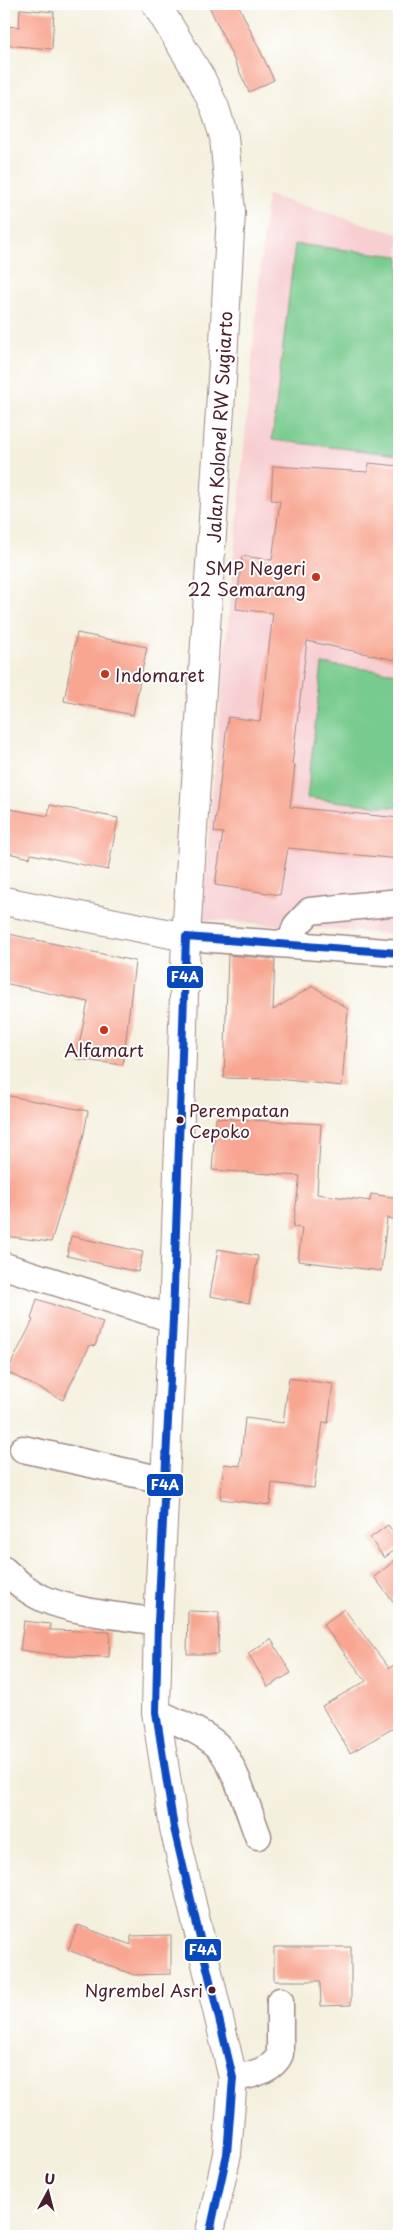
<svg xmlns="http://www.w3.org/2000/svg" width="403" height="2240" font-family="'Playpen Sans',sans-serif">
	<rect width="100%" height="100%" fill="#fff"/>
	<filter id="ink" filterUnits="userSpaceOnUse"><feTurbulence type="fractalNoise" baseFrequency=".02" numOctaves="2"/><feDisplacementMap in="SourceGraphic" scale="10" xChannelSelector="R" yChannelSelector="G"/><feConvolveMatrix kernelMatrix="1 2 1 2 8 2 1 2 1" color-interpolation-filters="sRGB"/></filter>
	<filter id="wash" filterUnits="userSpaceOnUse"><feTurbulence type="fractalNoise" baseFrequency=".0096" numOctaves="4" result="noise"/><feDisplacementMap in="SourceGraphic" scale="20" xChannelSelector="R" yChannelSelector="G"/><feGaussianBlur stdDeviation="1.12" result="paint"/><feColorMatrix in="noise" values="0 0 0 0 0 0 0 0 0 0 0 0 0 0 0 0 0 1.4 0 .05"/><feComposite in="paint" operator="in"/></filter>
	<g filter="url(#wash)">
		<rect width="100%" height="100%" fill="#f4f0de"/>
		<path fill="#f7cfd2" d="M267 195 399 234V935L201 919Z"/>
		<path fill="#78cb8e" stroke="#61755c" d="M295 244 399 256V455L272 440Z
			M322 664 399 673V808L307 798Z"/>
		<g id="blocks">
			<path fill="#f8a691" d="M208 4H238L274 80 249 92Z
				M20 9 54 12 52 49 4 45V26L19 27Z
				M369 463 399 466V640L395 660 307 641 292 764 295 765 290 807 399 818V859L288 848 280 895 215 885 223 833 214 832 228 717 260 721 273 613 236 609 242 556 272 560 280 501 271 500 273 466 368 472Z
				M77 633 147 647 133 715 64 701Z
				M50 805 118 818 108 870 31 854 30 858 4 852V839L10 809 48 816Z
				M4 933 135 961 123 1065 76 1059 88 1002 4 983Z
				M228 955 275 959 273 1010 313 986 348 1009 342 1086 277 1079 224 1078Z
				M4 1095 88 1111 84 1134 51 1242 4 1236Z
				M216 1118 321 1124 317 1194 370 1201 371 1194 399 1198V1220L387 1218 381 1271 298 1261 302 1228 293 1227 300 1176 212 1170Z
				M71 1236 143 1252 138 1272 67 1256Z
				M218 1249 258 1256 249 1303 210 1296Z
				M37 1299 103 1322 95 1346 90 1345 63 1400 7 1372 33 1320 31 1319Z
				M289 1378 333 1384 328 1423 323 1422 314 1488 272 1483 270 1505 220 1499 224 1464 240 1466 245 1418 283 1423Z
				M388 1525 399 1540V1547L384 1558 370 1538Z
				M399 1557V1609L374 1577Z
				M344 1609 389 1668 399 1662V1725L350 1753 322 1706 366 1681 323 1625Z
				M188 1611 219 1612 218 1654H187Z
				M24 1621 50 1624V1630L110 1632 109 1657 64 1656 20 1650Z
				M271 1639 291 1673 268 1687 248 1653Z
				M78 1925 131 1945V1936L171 1935V1974L134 1975 68 1950Z
				M274 1947H351V2005L321 2006 320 1981H274Z"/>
		</g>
	</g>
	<g filter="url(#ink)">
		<use href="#blocks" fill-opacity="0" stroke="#9f8884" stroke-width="1"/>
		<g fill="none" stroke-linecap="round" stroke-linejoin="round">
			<g stroke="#9f8884" stroke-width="29">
				<path id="minor" d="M186 937 399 953
					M290 944 296 926 310 911 399 902
					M4 1266 173 1319
					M23 1449 163 1480
					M4 1570C16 1581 28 1592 44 1599 77 1613 122 1616 158 1622
					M156 1712C176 1722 200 1730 217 1745 234 1762 249 1812 258 1836
					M233 2078C250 2076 274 2070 280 2054V2001"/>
			</g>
			<g stroke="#9f8884" stroke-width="30">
				<path id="major" d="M156 4 201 78 215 108 224 137 231 212 222 379 186 937 173 1319 158 1622 156 1712 174 1828 233 2078 227 2154 209 2236
					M4 901 186 937"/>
			</g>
			<use href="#minor" stroke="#fff" stroke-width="26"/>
			<use href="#major" stroke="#fff" stroke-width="28"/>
			<g stroke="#fff" stroke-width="11">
				<path id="bus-1" d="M209 2236 227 2154 233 2078 174 1828 156 1712 158 1622 173 1319 186 937 399 953"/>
			</g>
			<use href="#bus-1" stroke="#0849c0" stroke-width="8"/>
		</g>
	</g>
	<g fill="#c8321e" stroke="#fff" stroke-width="2">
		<circle cx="316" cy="577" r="5"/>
		<circle cx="105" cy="674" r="5"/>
		<circle cx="104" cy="1030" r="5"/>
	</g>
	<g fill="#4a1f2b" stroke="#fff" stroke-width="2">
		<circle cx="180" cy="1120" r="4.5"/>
		<circle cx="212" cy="1990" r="4.5"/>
	</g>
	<g text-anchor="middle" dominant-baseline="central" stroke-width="4" stroke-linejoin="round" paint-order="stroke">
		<g font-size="17" fill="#4a1f2b" stroke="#fff" text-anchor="start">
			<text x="189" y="1110">Perempatan<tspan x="189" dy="21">Cepoko</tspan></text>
			<text x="203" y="1990" text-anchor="end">Ngrembel Asri</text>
		</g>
		<g font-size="18" fill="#4a1f2b" stroke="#fff">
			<text transform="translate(219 427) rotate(-87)">Jalan Kolonel RW Sugiarto</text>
		</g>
		<g font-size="18" fill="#4a1f2b" stroke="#fff" text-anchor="end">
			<text x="306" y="567">SMP Negeri<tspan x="306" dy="21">22 Semarang</tspan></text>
			<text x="115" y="674" text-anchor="start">Indomaret</text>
			<text x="104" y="1049" text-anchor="middle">Alfamart</text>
		</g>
	</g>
	<g stroke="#fff" stroke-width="2">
		<rect x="166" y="965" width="38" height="24" rx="5" fill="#0849c0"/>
		<rect x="146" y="1473" width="38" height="24" rx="5" fill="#0849c0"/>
		<rect x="184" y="1938" width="38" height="24" rx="5" fill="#0849c0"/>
	</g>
	<g font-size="14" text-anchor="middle" font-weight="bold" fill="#fff">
		<text x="185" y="982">F4A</text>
		<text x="165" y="1490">F4A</text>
		<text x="203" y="1955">F4A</text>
	</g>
	<rect width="403" height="2240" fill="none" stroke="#fff" stroke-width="20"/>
	<g transform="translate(48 2192) rotate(7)" stroke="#ffffff" stroke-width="4" paint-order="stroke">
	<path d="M0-4L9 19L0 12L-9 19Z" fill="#4a1f2b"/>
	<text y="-8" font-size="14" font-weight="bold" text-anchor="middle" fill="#4a1f2b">U</text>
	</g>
</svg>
